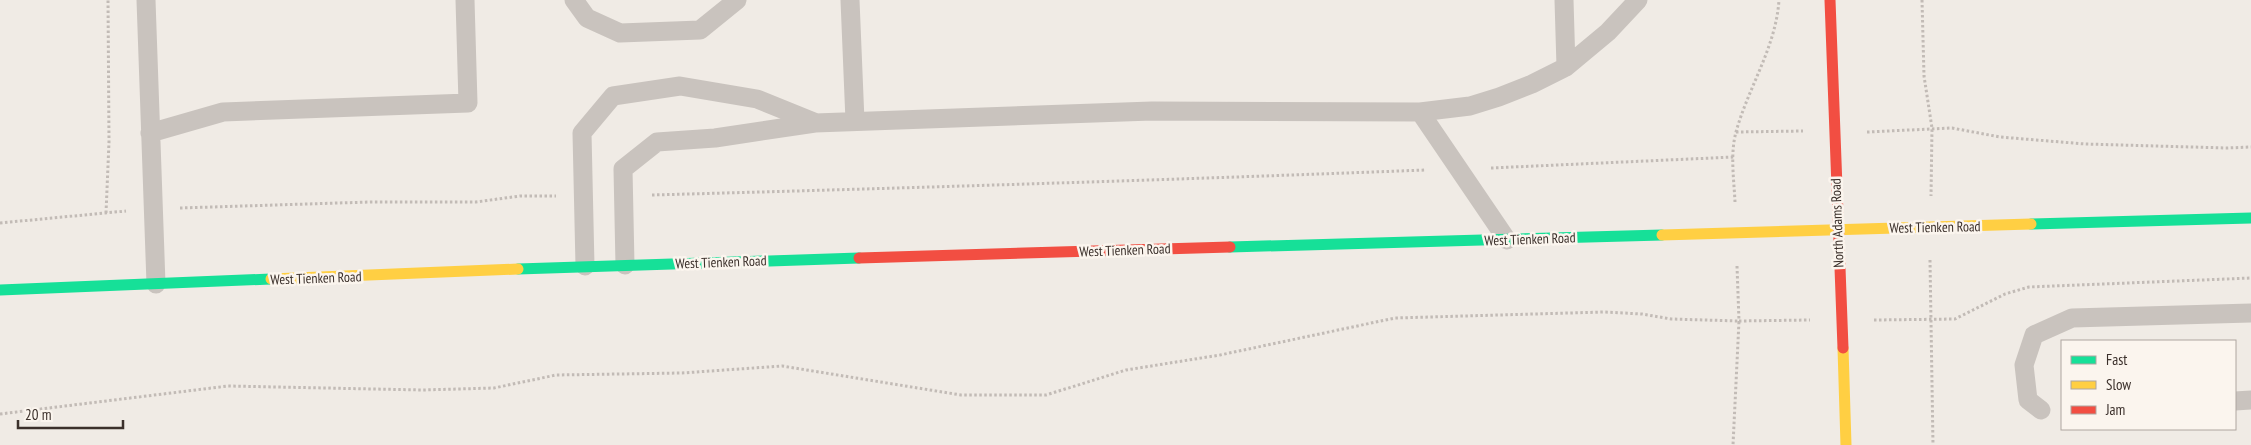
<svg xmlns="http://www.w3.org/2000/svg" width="2251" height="445" font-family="'PT Sans Narrow',sans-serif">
	<rect width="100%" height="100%" fill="#f0ebe5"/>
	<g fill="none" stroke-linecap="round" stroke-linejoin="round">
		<path stroke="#c2bbb6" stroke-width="3" stroke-dasharray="2.5 2.5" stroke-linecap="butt" d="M1922 0 1924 76 1932 128 1931 196
			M1736 132 1803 131
			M1867 132 1952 128 2000 137 2085 144 2227 148 2251 147
			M1491 168 1734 157
			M652 195C910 188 1167 180 1425 170
			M1735 202C1734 180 1730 154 1736 132 1748 88 1776 47 1779 0
			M180 208 370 202H476L520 196H556
			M106 213 109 142 108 0
			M0 223 126 211
			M1930 260 1933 445
			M1737 266 1739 321 1810 320
			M1874 320 1955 319 2005 294 2029 287 2251 278
			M0 414 228 386 422 390 494 388 556 375 682 373 782 366 961 395H1046L1126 370 1220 355 1395 318 1604 312 1642 314 1671 319 1739 321 1733 445"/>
		<path stroke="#c9c3be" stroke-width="19" d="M146 0 156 284
			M574 0 587 18 620 33 700 30 737 0
			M850 0 855 121
			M1564 0 1566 67
			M1420 112 1507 240
			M150 133 223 112 468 103 465 0
			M625 265 623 169 657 142 715 138 815 123 1152 111 1420 112 1470 106 1499 97 1532 84 1566 67 1608 32 1638 0
			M585 266 582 133 613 96 680 86 757 99 814 122
			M2235 401 2251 400
			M2041 410 2028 400 2024 365 2034 335 2072 318 2251 313"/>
		<path stroke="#16e098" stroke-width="11" d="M2031 224 2251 218
			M1230 247 1662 235
			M518 269 859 258
			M0 290 271 279"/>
		<path stroke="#ffcf43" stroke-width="11" d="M1662 235 2031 224
			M271 279 518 269
			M1843 348 1846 445"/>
		<path stroke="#f24e42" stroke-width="11" d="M1830 0 1843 348
			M859 258 1230 247"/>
	</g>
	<g text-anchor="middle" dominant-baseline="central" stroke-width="5" stroke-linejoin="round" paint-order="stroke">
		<g font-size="14" fill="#3b302b" stroke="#fbf5ee">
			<text transform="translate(1837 223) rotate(-92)">North Adams Road</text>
			<text transform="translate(1935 227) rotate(-1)">West Tienken Road</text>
			<text transform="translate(1530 239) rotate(-2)">West Tienken Road</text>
			<text transform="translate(1125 250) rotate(-2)">West Tienken Road</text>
			<text transform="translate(721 262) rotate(-2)">West Tienken Road</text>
			<text transform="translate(316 278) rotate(-2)">West Tienken Road</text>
		</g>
	</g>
	<rect x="2061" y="340" width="175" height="90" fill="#fbf5ee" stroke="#aea6a0"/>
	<rect x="2071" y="356" width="25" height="8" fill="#16e098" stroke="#aea6a0"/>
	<text x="2106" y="365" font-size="15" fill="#3b302b">Fast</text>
	<rect x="2071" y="381" width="25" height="8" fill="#ffcf43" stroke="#aea6a0"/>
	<text x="2106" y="390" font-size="15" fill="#3b302b">Slow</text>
	<rect x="2071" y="406" width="25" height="8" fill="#f24e42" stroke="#aea6a0"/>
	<text x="2106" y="415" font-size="15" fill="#3b302b">Jam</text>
	<path d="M18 420v8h105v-8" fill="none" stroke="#3b302b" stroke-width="2.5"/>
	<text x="25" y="420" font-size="15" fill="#3b302b" stroke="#fbf5ee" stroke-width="4" paint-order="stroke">20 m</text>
</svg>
